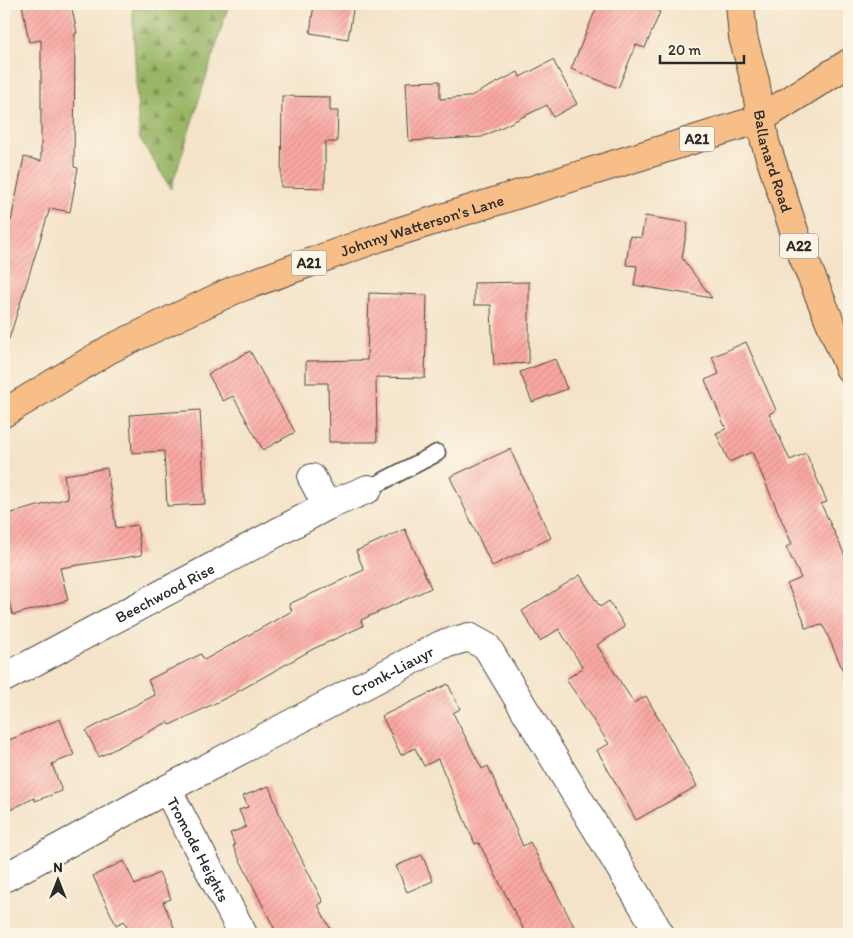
<svg xmlns="http://www.w3.org/2000/svg" width="853" height="938" font-family="Itim,sans-serif">
	<defs>
		<pattern id="forest-firs" width="22" height="20" patternUnits="userSpaceOnUse" patternTransform="scale(1.25)"><rect width="22" height="20" fill="#99b566"/><path d="M5 1l3.5 6h-7zM16 11l3.5 6h-7z" fill="#7d9354"/></pattern>
		<pattern id="building-hatch" width="6" height="6" patternUnits="userSpaceOnUse" patternTransform="scale(1.25)"><rect width="6" height="6" fill="#faa7a3"/><path d="M-1 1l2-2M0 6l6-6M5 7l2-2" fill="none" stroke="#d6908c"/></pattern>
	</defs>
	<rect width="100%" height="100%" fill="#fcf5e5"/>
	<filter id="ink" filterUnits="userSpaceOnUse"><feTurbulence type="fractalNoise" baseFrequency=".02" numOctaves="2"/><feDisplacementMap in="SourceGraphic" scale="10" xChannelSelector="R" yChannelSelector="G"/><feConvolveMatrix kernelMatrix="1 2 1 2 8 2 1 2 1" color-interpolation-filters="sRGB"/></filter>
	<filter id="wash" filterUnits="userSpaceOnUse"><feTurbulence type="fractalNoise" baseFrequency=".0096" numOctaves="4" result="noise"/><feDisplacementMap in="SourceGraphic" scale="20" xChannelSelector="R" yChannelSelector="G"/><feGaussianBlur stdDeviation="1.12" result="paint"/><feColorMatrix in="noise" values="0 0 0 0 0 0 0 0 0 0 0 0 0 0 0 0 0 1.4 0 .05"/><feComposite in="paint" operator="in"/></filter>
	<g filter="url(#wash)">
		<rect width="100%" height="100%" fill="#f4e3c8"/>
		<path fill="url(#forest-firs)" stroke="#627048" d="M132 4H229L171 189 139 137Z"/>
		<g id="blocks">
			<path fill="url(#building-hatch)" d="M22 4H71L77 33H75L74 167 78 168 70 212 50 208 9 339H4V219L11 221 24 157 41 161V40L29 42Z
				M314 4H354L348 39 310 33Z
				M598 4H641L660 12 645 48 636 45 618 88 571 69Z
				M553 60 577 104 553 117 547 105 482 137 409 141 406 82 440 81V99L469 97 518 72 520 77Z
				M282 96 330 97V111H338L337 142H325V188L281 187Z
				M645 216 688 223 682 258 712 298 634 285 637 266 626 265 630 236 641 238Z
				M529 282V363L494 365 492 337 491 305H474V283Z
				M369 293 427 295 425 378 376 377 377 442H329L328 383H306V361L367 360Z
				M746 342 776 410 769 414 790 460 806 453 827 502 821 504 849 564V684L823 625 805 628 803 618 787 584 801 578 786 547 792 544 752 452 729 462 716 433 726 429 705 380 719 374 712 357Z
				M250 351 295 432 263 450 233 396 223 401 208 374Z
				M555 359 567 389 532 402 520 372Z
				M200 410 205 504 167 506 164 451 132 453 130 415Z
				M510 449 551 538 492 566 450 477Z
				M107 468 116 528 137 525 142 555 60 568 68 600 13 615 4 584V515L68 498 64 475Z
				M405 529 431 588 361 620 363 626 313 649 230 696 170 725 168 722 99 757 86 731 155 695 148 680 201 654 204 660 292 611 289 604 364 570 356 551Z
				M580 575 600 607 609 601 625 627 597 645 634 703 646 696 697 786 636 820 597 750 609 744 566 679 583 668 559 629 540 641 522 611Z
				M448 684 460 709 453 713 482 769 488 766 523 846 530 842 578 934H526L479 843 475 844 438 759 424 766 415 748 401 755 382 716Z
				M60 719 74 755 52 764 62 791 35 801 34 798 4 813V742Z
				M269 786 281 818 323 902 318 905 333 934H277L233 846H235L230 833 246 827 239 810 248 807 243 796Z
				M422 855 433 881 407 892 396 866Z
				M124 861 135 885 159 873 171 899 163 902 177 934H130L124 921 116 925 93 876Z"/>
		</g>
	</g>
	<g filter="url(#ink)">
		<use href="#blocks" fill-opacity="0" stroke="#494743" stroke-width="1"/>
		<g fill="none" stroke-linecap="round" stroke-linejoin="round">
			<g stroke="#494743" stroke-width="19">
				<path id="service" d="M368 489 437 453"/>
			</g>
			<g stroke="#494743" stroke-width="30">
				<g id="minor">
					<path d="M312 478 327 506"/>
					<path id="s1" d="M4 678 327 506 368 489"/>
					<path id="s2" d="M167 789 243 934"/>
					<path id="s3" d="M4 878 167 789 441 645 469 637 487 647 660 934"/>
				</g>
			</g>
			<g stroke="#494743" stroke-width="30">
				<g id="primary">
					<path id="s4" d="M740 4 743 37 755 81 765 142 800 249 849 368"/>
				</g>
			</g>
			<g stroke="#494743" stroke-width="30">
				<g id="trunk">
					<path id="s5" d="M4 413 110 349 234 290 378 238 760 119 849 63"/>
				</g>
			</g>
			<use href="#service" stroke="#fff" stroke-width="16"/>
			<use href="#minor" stroke="#fff" stroke-width="28"/>
			<use href="#primary" stroke="#f7be87" stroke-width="28"/>
			<use href="#trunk" stroke="#f7be87" stroke-width="28"/>
		</g>
	</g>
	<g text-anchor="middle" dominant-baseline="central" stroke-width="4" stroke-linejoin="round" paint-order="stroke">
		<g fill="#fcf5e5" stroke="#6a6863" stroke-width="1">
			<rect x="679.5" y="126.5" width="35" height="25" rx="4"/>
			<rect x="780" y="233.5" width="38" height="25" rx="4"/>
			<rect x="291.5" y="250.5" width="35" height="25" rx="4"/>
		</g>
		<g font-size="15" font-weight="bold" fill="#2b2b2b">
			<text x="697" y="139">A21</text>
			<text x="799" y="246">A22</text>
			<text x="309" y="263">A21</text>
		</g>
		<g font-size="16" fill="#2b2b2b" stroke="#fcf5e5">
			<text stroke="none"><textPath href="#s4" startOffset="161">Ballanard Road</textPath></text>
			<text stroke="none"><textPath href="#s5" startOffset="460">Johnny Watterson's Lane</textPath></text>
			<text stroke="none"><textPath href="#s1" startOffset="182">Beechwood Rise</textPath></text>
			<text stroke="none"><textPath href="#s3" startOffset="440">Cronk-Liauyr</textPath></text>
			<text stroke="none"><textPath href="#s2" startOffset="68">Tromode Heights</textPath></text>
		</g>
	</g>
	<rect width="853" height="938" fill="none" stroke="#fcf5e5" stroke-width="20"/>
	<g transform="translate(58 880)" stroke="#fcf5e5" stroke-width="4" paint-order="stroke">
	<path d="M0-4L9 19L0 12L-9 19Z" fill="#2b2b2b"/>
	<text y="-8" font-size="14" font-weight="bold" text-anchor="middle" fill="#2b2b2b">N</text>
	</g>
	<path d="M660 55v8h84v-8" fill="none" stroke="#2b2b2b" stroke-width="2.5"/>
	<text x="668" y="55" font-size="15" fill="#2b2b2b" stroke="#fcf5e5" stroke-width="4" paint-order="stroke">20 m</text>
</svg>
